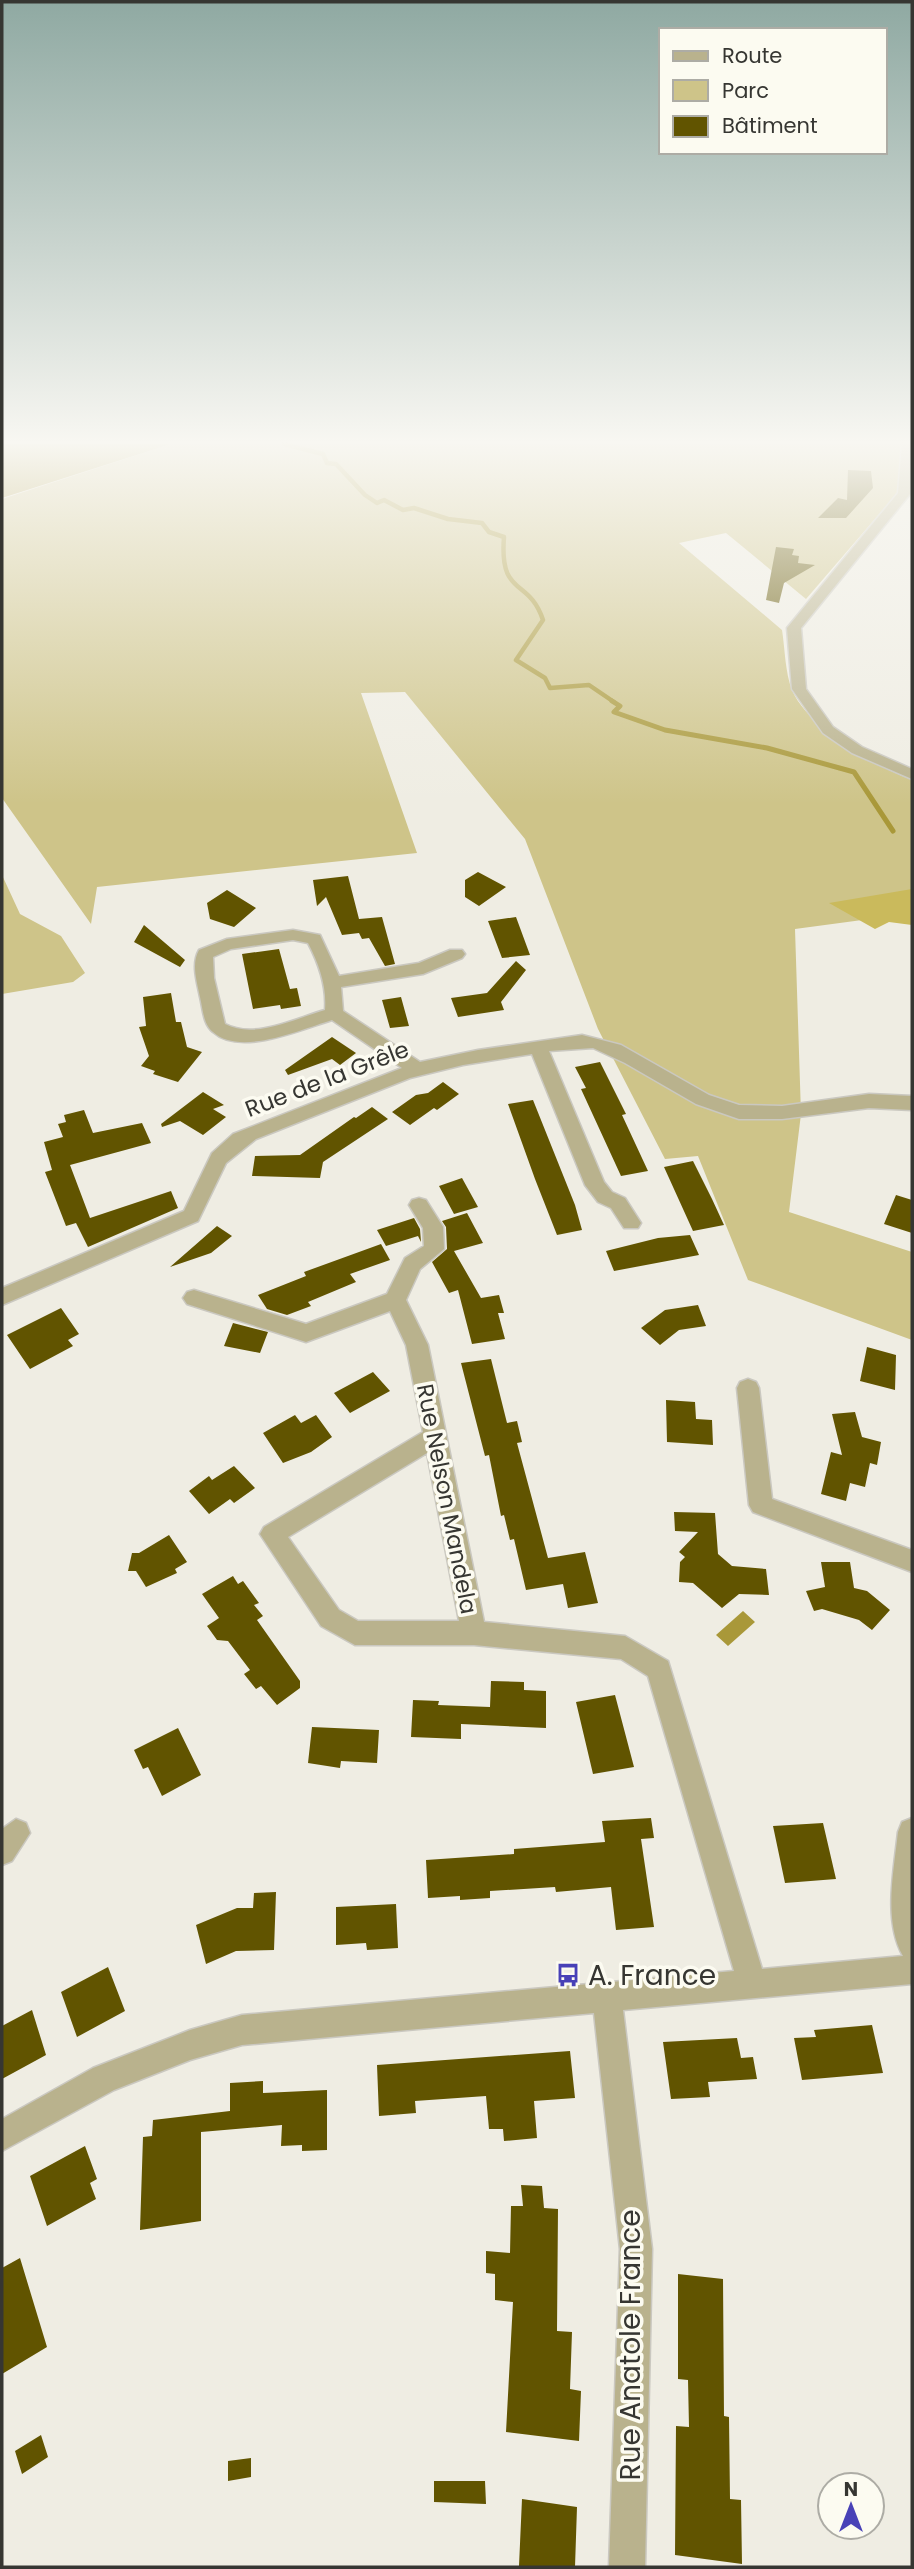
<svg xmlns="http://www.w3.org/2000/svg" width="914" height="2569" font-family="Poppins,sans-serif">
	<rect width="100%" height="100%" fill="#efede3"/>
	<path fill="#cec489" d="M171 444H901L899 491 806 599 726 533 679 543 782 630C785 649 785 672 792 690 808 728 875 766 912 780V920L892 916 795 929 801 1114 789 1212 912 1252V1340L748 1280 698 1156 665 1159 598 1029 525 839 405 692 361 693 417 853 97 887 91 924 2 798V499Z
		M2 875 20 914 61 936 85 973 73 982 2 994Z"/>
	<path fill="#caba5c" d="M912 889V925L889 922 875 929 829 903Z"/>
	<path fill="#a99839" d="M2 444H171L2 498Z
		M743 1611 755 1622 728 1646 716 1635Z"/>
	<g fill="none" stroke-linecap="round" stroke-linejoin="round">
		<path stroke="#a99839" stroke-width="4.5" d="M284 444 323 454 327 463 336 464 365 495 377 503 384 500 403 510 414 508 448 519 482 523 489 532 504 537C499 598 529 577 543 620L516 660 545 678 550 688 589 685 614 702"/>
		<path stroke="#a99839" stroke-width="5" d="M612 701 620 706 614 712 665 730 767 748 854 772 893 831"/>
	</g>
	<path fill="#615400" d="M848 470 871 471 873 488 846 518H818L838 498 847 500Z
		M776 547 794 549 792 555 799 556 798 563 815 565 784 583 779 603 766 600Z
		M478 872 506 887 479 906 465 897V880Z
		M348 876 359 919 382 917 395 964 385 966 369 938 362 939 359 933 342 935 326 897 317 906 313 880Z
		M227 890 256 908 234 927 210 919 207 903Z
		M516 917 530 955 502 958 488 921Z
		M144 925 185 960 180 967 134 942Z
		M279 949 290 989 297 988 301 1006 281 1009 280 1005 253 1009 242 954Z
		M516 961 526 970 501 1002 504 1010 458 1017 451 998 487 993Z
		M171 993 176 1022H181L187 1047 202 1052 178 1082 153 1074 155 1071 141 1066 149 1056 139 1027 146 1026 143 997Z
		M401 997 409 1026 390 1028 382 1000Z
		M332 1037 356 1053 340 1065 332 1059 288 1075 285 1070Z
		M600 1062 626 1114 622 1115 648 1171 621 1176 581 1089 586 1088 575 1067Z
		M443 1082 459 1094 437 1110 434 1108 410 1125 392 1112 416 1095 428 1093Z
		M203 1092 224 1105 213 1109 226 1117 203 1135 180 1121 162 1127 161 1124Z
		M533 1100 575 1205 582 1230 557 1235 535 1179 508 1104Z
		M372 1107 388 1119 323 1162 320 1178 252 1176 255 1156 300 1155 354 1117 356 1118Z
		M84 1110 93 1133 142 1123 151 1143 70 1165 90 1218 171 1191 178 1208 88 1247 76 1223 66 1226 45 1172 52 1170 44 1142 63 1137 58 1124 66 1122 64 1115Z
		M693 1161 712 1199 724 1225 693 1231 664 1167Z
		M462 1178 478 1207 454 1214 439 1186Z
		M896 1195 912 1200V1233L884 1224Z
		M467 1213 483 1243 454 1251 481 1298 499 1295 504 1313H498L505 1339 472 1344 458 1290 449 1293 432 1262 447 1249 446 1227 442 1221Z
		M414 1218 420 1229 421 1242 418 1236 386 1246 377 1230Z
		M217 1226 232 1236 211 1253 170 1267Z
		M690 1235 699 1255 614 1271 606 1251 658 1238Z
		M381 1244 390 1260 350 1274 356 1282 308 1302 311 1306 287 1315 267 1309 258 1295 306 1276 304 1272Z
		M698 1305 706 1326 679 1330 660 1345 641 1328 665 1310Z
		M61 1308 79 1334 68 1340 73 1346 30 1369 7 1335Z
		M233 1323 268 1332 260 1353 224 1346Z
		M867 1347 896 1355 895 1390 860 1381Z
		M491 1359 507 1423 517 1421 522 1442 517 1443 548 1558 585 1552 598 1603 568 1608 563 1584 526 1590 514 1539 510 1540 504 1515 501 1516 489 1455 485 1456 461 1363Z
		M373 1372 390 1391 350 1413 334 1393Z
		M666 1400 695 1402 696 1419 712 1420 713 1445 667 1442Z
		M855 1412 862 1437 881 1442 877 1465 870 1463 865 1487 850 1483 846 1501 821 1494 831 1452 842 1455 832 1414Z
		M295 1415 301 1423 316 1415 332 1437 311 1452 283 1463 263 1433Z
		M234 1466 255 1488 234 1503 230 1499 209 1514 189 1491 209 1476 212 1480Z
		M674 1512 715 1513 718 1554 732 1566 766 1569 769 1595 739 1594 722 1608 693 1583 679 1582 680 1562 685 1557 679 1552 698 1532 675 1531Z
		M169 1535 187 1562 175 1569 177 1573 146 1587 136 1571H128L132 1553H139Z
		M821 1562H850L854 1588 867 1591 890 1610 872 1630 859 1620 822 1609 814 1611 806 1591 825 1587Z
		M233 1576 238 1584 243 1581 259 1603 254 1605 263 1616 257 1620 300 1681V1688L277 1705 261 1686 256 1689 244 1674 250 1670 228 1641 217 1640 207 1626 219 1618 202 1594Z
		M491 1681 524 1682V1690L546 1691V1728L461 1724V1739L411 1737 413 1700 439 1701 438 1705 490 1707Z
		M615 1695 634 1767 593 1774 576 1702Z
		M312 1727 379 1730 377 1763 341 1761 340 1768 308 1763Z
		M178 1728 201 1775 162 1796 148 1767 143 1769 134 1750Z
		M651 1818 654 1838 641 1839 654 1927 616 1930 611 1887 556 1892 555 1887 490 1891V1898L460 1900V1896L428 1898 426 1860 514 1854V1849L605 1842 602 1821Z
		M823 1823 836 1879 785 1883 773 1826Z
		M276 1892 274 1950 236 1951 206 1964 196 1925 237 1908H253L254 1893Z
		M396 1904 398 1948 367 1950 366 1943 336 1945V1907Z
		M108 1967 125 2011 77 2037 61 1992Z
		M32 2010 46 2055 2 2079V2026Z
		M872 2025 883 2073 802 2080 794 2038 816 2037 814 2030Z
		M737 2038 741 2058 753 2057 757 2079 708 2082 710 2097 671 2099 663 2042Z
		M570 2051 575 2098 534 2101 537 2138 504 2141 503 2129H489L486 2096 415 2101 416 2113 379 2116 377 2065Z
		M263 2081V2093L327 2090V2150L302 2151V2145L281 2146 282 2125 201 2132V2221L140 2230 143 2137 152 2136 153 2120 230 2111V2083Z
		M85 2146 97 2179 90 2183 96 2199 47 2226 30 2176Z
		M521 2185 542 2186 544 2208 558 2209 557 2331 572 2332 570 2389 581 2391 579 2441 506 2432 513 2302 495 2300V2274L486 2273V2251L510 2253 511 2206H523Z
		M20 2258 47 2347 2 2374V2268Z
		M678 2274 723 2279 724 2416 729 2417 730 2499 741 2500 742 2564 675 2555 676 2426 689 2427 688 2380 678 2379Z
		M41 2435 48 2457 22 2474 15 2451Z
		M251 2458V2477L228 2481V2461Z
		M434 2481H485L486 2504 434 2502Z
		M522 2499 577 2507 575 2567 519 2566Z"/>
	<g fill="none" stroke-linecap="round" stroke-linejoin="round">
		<g stroke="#cac8c0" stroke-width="3">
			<path id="minor" d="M902 444H912L910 494 801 628 806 689 833 727 862 747 912 769V779L852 753 823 733 792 689 787 628 898 493Z
				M293 930 320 935 339 976 419 963 450 950H462L465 954 462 958 423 974 341 987 343 1011 420 1062 478 1050 582 1035 621 1045 709 1095 739 1105 782 1106 869 1094 912 1096V1110L869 1108 782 1119H739L696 1104 625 1063 593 1048 549 1051 604 1182 612 1192 625 1198 641 1223 638 1228H624L611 1208 598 1202 585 1185 532 1054 463 1065 410 1078 256 1139 226 1163 198 1221 2 1305V1288L184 1211 212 1153 233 1134 402 1068 332 1020C302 1029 240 1057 213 1032 203 1024 203 1009 200 997 197 982 191 964 199 950L227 939ZM293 940 308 943C319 964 327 986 325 1010 296 1018 255 1040 225 1024L214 978 213 957 231 949Z
				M419 1198 426 1200 443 1227 444 1249 420 1269 406 1300 428 1345 484 1622 625 1636 668 1661 762 1969 903 1956C883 1921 894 1870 898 1832L902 1822 912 1818V1984L623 2010 652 2249 645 2567H609L620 2249 594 2013 242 2045 190 2060 114 2090 2 2151V2119L93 2068 190 2030 242 2015 734 1971 648 1676 621 1659 474 1645H355L321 1626 260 1534 264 1527 423 1432 406 1345 390 1311 306 1342 187 1304 183 1298 187 1292 194 1290 306 1324 387 1294 405 1258 424 1246 423 1228 409 1205 412 1200ZM427 1453 459 1621H358L339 1610 288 1537Z
				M748 1379 756 1382 759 1388 772 1499 912 1550V1572L753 1512 749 1505 737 1388 740 1382Z
				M16 1819 26 1823 30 1833 12 1861 2 1865V1829Z"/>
		</g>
		<use href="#minor" fill="#b9b28d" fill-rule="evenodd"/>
	</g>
	<linearGradient id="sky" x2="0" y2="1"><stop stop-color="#8fa9a2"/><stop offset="0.55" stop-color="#f8f7f2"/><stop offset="1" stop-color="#f8f7f2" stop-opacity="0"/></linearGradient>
	<rect width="914" height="804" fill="url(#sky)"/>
	<defs>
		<g id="bus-bare" transform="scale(1.89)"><path d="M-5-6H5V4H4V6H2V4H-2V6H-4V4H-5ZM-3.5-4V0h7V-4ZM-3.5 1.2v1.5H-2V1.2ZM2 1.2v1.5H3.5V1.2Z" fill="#4841b7" stroke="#fcfbf1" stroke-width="2.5" paint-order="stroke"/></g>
	</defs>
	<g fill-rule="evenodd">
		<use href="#bus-bare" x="568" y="1975"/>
	</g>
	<g text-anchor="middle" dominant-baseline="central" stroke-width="7" stroke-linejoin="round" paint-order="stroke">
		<g font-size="23" fill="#363632" stroke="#fcfbf1">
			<text transform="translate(327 1079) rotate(-21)">Rue de la Grêle</text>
			<text transform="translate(447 1499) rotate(79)">Rue Nelson Mandela</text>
		</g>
		<g font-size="28" fill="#363632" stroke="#fcfbf1" text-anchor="start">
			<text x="588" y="1975">A. France</text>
		</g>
		<g font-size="28" fill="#363632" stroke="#fcfbf1">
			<text transform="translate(630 2345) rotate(-90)">Rue Anatole France</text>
		</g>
	</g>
	<rect width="914" height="2569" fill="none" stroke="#363632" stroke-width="7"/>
	<rect x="659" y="28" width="228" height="126" fill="#fcfbf1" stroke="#adaca5" stroke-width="2"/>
	<rect x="673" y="51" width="35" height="10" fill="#b9b28d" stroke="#adaca5" stroke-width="2"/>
	<text x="722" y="63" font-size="21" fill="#363632">Route</text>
	<rect x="673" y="80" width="35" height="21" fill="#cec489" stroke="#adaca5" stroke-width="2"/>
	<text x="722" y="98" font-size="21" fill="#363632">Parc</text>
	<rect x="673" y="116" width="35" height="21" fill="#615400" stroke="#adaca5" stroke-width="2"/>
	<text x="722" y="133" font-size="21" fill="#363632">Bâtiment</text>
	<g transform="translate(851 2506)"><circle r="33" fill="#fcfbf1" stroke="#adaca5" stroke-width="2"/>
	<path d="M0-5L12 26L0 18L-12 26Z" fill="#4841b7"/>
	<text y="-10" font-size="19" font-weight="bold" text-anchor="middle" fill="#363632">N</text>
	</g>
</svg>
